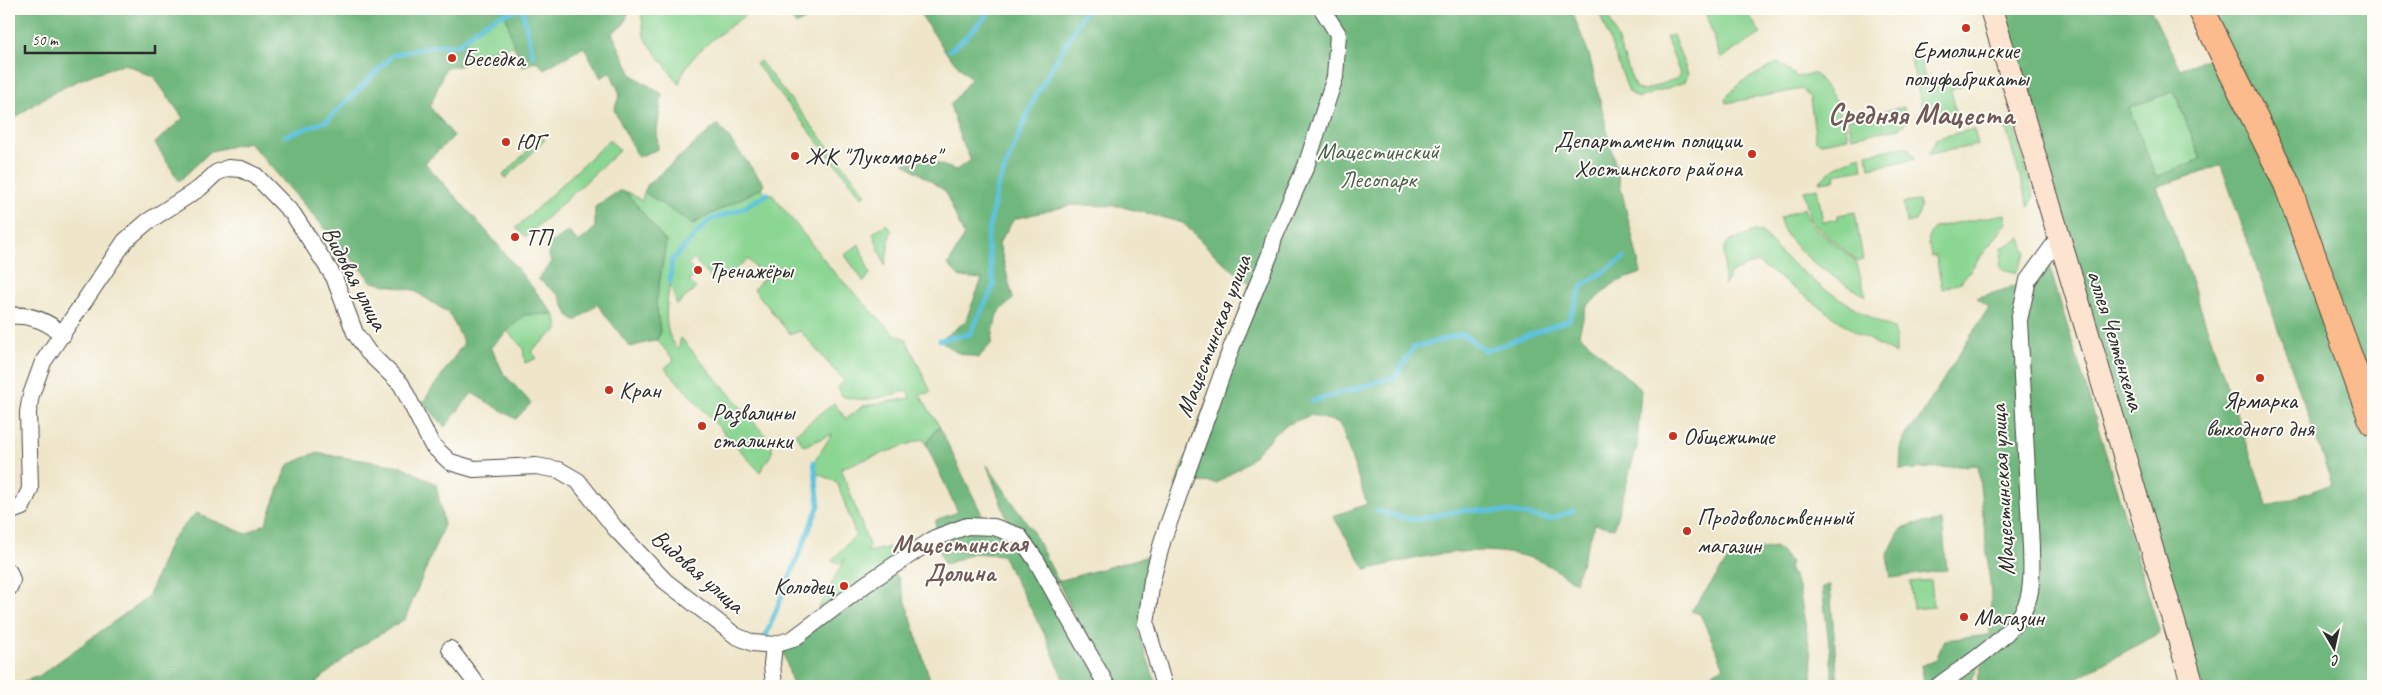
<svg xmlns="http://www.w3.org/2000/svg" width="2382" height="695" font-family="Caveat,sans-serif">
	<rect width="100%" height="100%" fill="#fdfcf7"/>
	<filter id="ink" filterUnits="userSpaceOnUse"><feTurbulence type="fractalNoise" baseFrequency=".02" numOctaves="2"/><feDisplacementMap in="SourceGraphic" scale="10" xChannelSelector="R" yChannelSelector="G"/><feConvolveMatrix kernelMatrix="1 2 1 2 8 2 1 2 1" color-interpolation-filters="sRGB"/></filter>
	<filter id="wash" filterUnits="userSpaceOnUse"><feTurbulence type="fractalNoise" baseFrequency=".0096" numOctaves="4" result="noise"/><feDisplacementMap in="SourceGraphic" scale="20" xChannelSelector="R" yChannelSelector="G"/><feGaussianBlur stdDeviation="1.12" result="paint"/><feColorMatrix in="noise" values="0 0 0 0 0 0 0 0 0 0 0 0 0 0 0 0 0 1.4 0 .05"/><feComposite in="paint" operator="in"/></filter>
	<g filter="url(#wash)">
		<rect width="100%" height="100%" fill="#efe6ca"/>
		<path fill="#8bd693" stroke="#5b805f" d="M641 9H735L745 15C721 34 687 53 679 84L644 37Z
			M1598 9H1606L1635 87 1642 91 1678 78 1680 74 1666 37 1673 35 1688 74 1685 82 1638 98 1629 92Z
			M1704 9H1745L1761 34 1721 58Z
			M506 12 514 46 493 49 468 62 464 42 480 25Z
			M1917 50 1927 85 1959 76 1961 87 1951 90 1956 112 1933 119 1924 115 1909 53Z
			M760 61 866 194 862 197 756 64Z
			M1779 62 1797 77 1813 73 1817 76 1837 101 1841 120 1845 119 1848 138 1822 143 1816 141 1810 98 1802 89 1726 103 1725 98 1742 82Z
			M2174 91 2201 160 2156 177 2129 108Z
			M1904 107 1907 121 1900 128 1852 137 1848 119Z
			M2008 121 2013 125 2034 196 2029 208 2004 122Z
			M1974 129 1978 145 1929 154 1937 138Z
			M542 137 545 140 506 178 503 175Z
			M609 140 620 150 526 237 516 228Z
			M1903 147 1909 149 1915 159 1869 168 1867 154Z
			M1861 155 1863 169 1835 174 1836 180 1819 182 1834 168Z
			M761 188 767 194 771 193 833 271 893 333 906 339 931 392 920 395 939 426 926 444 923 439 841 468 869 545 867 552 935 538 807 629 845 559 840 564 832 560 856 535 837 482 818 474 814 462 832 434 804 446 795 434 834 403 846 419 863 406 910 398 908 391C885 396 866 404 842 396L838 387 844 381 800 331 791 334 788 332 754 289 764 278 748 259 732 273 730 271 724 278 712 279 694 259 688 265 697 274 689 281 696 288 677 305 670 284C666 304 662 333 678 349L681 338 772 443V453L760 472 665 368 674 360 657 340 660 332 656 303 666 242 626 192 630 193 642 201 644 192 693 224Z
			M1817 188 1823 222 1838 219V215L1855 212 1863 260 1858 261 1810 221 1804 191Z
			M1919 201 1921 206 1916 221 1906 223 1903 203Z
			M1804 208 1809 223 1856 261 1866 296C1842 283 1782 247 1780 218Z
			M2005 214 2007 223 1961 282 1942 289 1936 256H1931C1929 245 1925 236 1935 227Z
			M886 224 891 230 885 266 873 233Z
			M1754 231 1762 232 1783 256 1820 286 1871 318 1893 328 1896 334V354L1855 332 1757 262 1732 272 1724 285V247L1727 243Z
			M2021 238 2026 253 2016 273 2000 268 2002 248Z
			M859 244 870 274 864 282 845 255Z
			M512 264 554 314 559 328 531 351 537 358 525 363 523 348 507 331 523 314Z
			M1931 580 1934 607 1913 609 1910 582Z"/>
		<path fill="#70b77d" stroke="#4e7154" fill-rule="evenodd" d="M9 9H630L624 24 612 33 632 75 662 94 657 131 658 149 638 157 614 110 620 94 610 72 601 78 584 47 544 69 536 61 522 67 514 46 505 13 480 25 465 42 468 62 459 66 448 67 445 69 430 107 454 136 425 163 488 233 554 314 524 315 491 347 504 374 531 403 516 419 472 393 445 427 423 402 464 343 449 313 413 290 372 282 249 142 211 151 179 181 155 143 183 118 154 77 125 64C84 75 41 96 9 123Z
			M784 9H823L796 25Z
			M917 9H1571L1589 54 1641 273 1614 283 1586 307 1579 334 1641 390 1637 446 1614 528 1595 524 1575 582C1561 574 1546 562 1531 558 1477 542 1419 557 1366 570L1333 516 1367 504 1340 423 1311 415 1286 425 1274 434 1249 461 1217 483 1198 482 1175 487 1250 284 1216 256 1183 223 1119 206 1072 205 1014 219 999 243 1013 299 997 314 991 344 978 358 956 352 940 340 965 322 982 279 960 277 948 265 964 236 945 191 904 163 927 160 956 170 971 160 961 140 950 105 971 79 948 55Z
			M1991 9H2150L2180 69 2217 55 2194 9H2373V686H2193ZM2174 91 2201 159 2156 177 2129 108ZM2221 165 2332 484 2268 507 2188 271 2157 187Z
			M718 124 764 184 761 188 692 224 644 192 648 184Z
			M619 191 626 192 666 242 656 303 660 332 657 340 630 347 597 304 576 321 568 315 559 295 538 279 551 263 547 245 569 231 578 243 595 228V207Z
			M2048 262 2160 633 2061 686H1976L1987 643 1970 686H1925L1921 666 1936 660 1944 640 1990 635 1991 594 1978 465 1900 470C1901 459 1899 445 1906 435 1913 425 1921 419 1926 407L1989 307 1976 298 2033 281Z
			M939 426 988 527 1012 533 987 465 1032 530 1058 581 1152 555 1138 632 1157 686H1109L1058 582 1052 583 1107 686H1066L1046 637 1002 555 973 553 944 565 935 538 936 520 958 512 926 444Z
			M315 453 401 466 436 484 444 525 405 619 356 649 312 686H9L39 676 148 597 171 540 196 513 246 534 266 523 288 465Z
			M1942 521 1947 570 1891 578 1887 556 1900 530 1914 524Z
			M1776 547 1791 562 1789 568 1799 589 1813 668 1809 686H1685L1724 667 1700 614 1691 611 1728 560 1755 550Z
			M888 569 898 577 932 686H793L781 643Z
			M1830 585 1838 686H1832V669L1822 587Z"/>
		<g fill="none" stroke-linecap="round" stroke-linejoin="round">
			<path stroke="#5fc2dd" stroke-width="5" d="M950 50 963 40 993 9
				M285 136 327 121 393 55 439 45H458C479 26 493 15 522 9L533 56
				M670 282 672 260 710 220 744 208 767 194
				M940 340 970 334 994 285 987 241 997 188 1034 99 1086 9
				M1313 401 1395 377 1413 348 1462 334 1486 351 1569 320 1582 286 1624 258
				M1377 511 1415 520 1463 510 1508 512 1550 519 1573 511
				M764 640 819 505 814 462"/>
		</g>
	</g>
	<g filter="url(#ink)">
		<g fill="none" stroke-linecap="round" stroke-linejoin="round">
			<g stroke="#484743" stroke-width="18">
				<path id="minor" d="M9 316C29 314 48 321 63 335
					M9 512 22 507 30 489 28 412 31 395 43 362 125 241 147 222 200 188 216 173 228 168 241 169 256 176 293 214 334 277 355 333 368 352 401 384 432 445 450 462 474 469 536 466 559 470 578 481 615 528 665 581 736 636 753 643 774 645 793 639 866 584 935 538 967 526 994 527 1019 536 1036 560 1107 686
					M9 572 12 580 9 588
					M450 649 478 686
					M774 686 772 664 774 645
					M1164 686 1146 624 1152 580 1163 539 1232 346 1270 254 1274 238 1306 166 1335 77 1338 34 1322 9
					M1938 686C1968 663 2020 634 2029 596 2033 580 2031 563 2031 547L2019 320 2028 280 2058 239"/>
			</g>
			<g stroke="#484743" stroke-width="24">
				<path id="secondary" d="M1991 9 2193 686"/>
			</g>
			<g stroke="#484743" stroke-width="28">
				<path id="trunk" d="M2201 9 2287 184 2373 423"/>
			</g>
			<use href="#minor" stroke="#fff" stroke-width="16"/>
			<use href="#secondary" stroke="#fde4d1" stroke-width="22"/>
			<use href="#trunk" stroke="#fbbb8c" stroke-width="26"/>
		</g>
	</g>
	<g fill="#c8321e" stroke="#fdfcf7" stroke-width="2">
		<circle cx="1966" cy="28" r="5"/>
		<circle cx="452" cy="58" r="5"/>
		<circle cx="506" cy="142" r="5"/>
		<circle cx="1752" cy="154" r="5"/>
		<circle cx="795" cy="156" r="5"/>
		<circle cx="515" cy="237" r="5"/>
		<circle cx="698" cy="270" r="5"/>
		<circle cx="2260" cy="378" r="5"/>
		<circle cx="609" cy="390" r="5"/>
		<circle cx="702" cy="426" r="5"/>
		<circle cx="1673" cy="436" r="5"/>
		<circle cx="1687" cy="531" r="5"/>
		<circle cx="844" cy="586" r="5"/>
		<circle cx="1964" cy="617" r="5"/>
	</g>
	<g text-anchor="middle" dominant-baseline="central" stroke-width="4" stroke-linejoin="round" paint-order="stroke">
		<g font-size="24" fill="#2b2b2b" stroke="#fdfcf7" text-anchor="start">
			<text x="1966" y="50" text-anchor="middle">Ермолинские<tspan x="1966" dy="28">полуфабрикаты</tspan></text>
			<text x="462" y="58">Беседка</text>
			<text x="1742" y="140" text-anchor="end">Департамент полиции<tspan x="1742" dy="28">Хостинского района</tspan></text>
			<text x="516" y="142">ЮГ</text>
			<text x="805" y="156">ЖК "Лукоморье"</text>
			<text x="525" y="237">ТП</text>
			<text x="708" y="270">Тренажёры</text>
			<text x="619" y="390">Кран</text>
			<text x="2260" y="400" text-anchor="middle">Ярмарка<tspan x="2260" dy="28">выходного дня</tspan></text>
			<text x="712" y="412">Развалины<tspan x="712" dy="28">сталинки</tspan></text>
			<text x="1683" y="436">Общежитие</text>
			<text x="1697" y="517">Продовольственный<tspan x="1697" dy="28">магазин</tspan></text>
			<text x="834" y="586" text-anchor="end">Колодец</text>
			<text x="1974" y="617">Магазин</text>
		</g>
		<g font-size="24" fill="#485e4a" stroke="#fdfcf7">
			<text x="1378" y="151">Мацестинский<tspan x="1378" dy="28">Лесопарк</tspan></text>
		</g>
		<g font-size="24" fill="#2b2b2b" stroke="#fdfcf7">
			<text transform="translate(355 278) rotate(62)">Видовая улица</text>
			<text transform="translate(1213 336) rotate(-69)">Мацестинская улица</text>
			<text transform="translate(2116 340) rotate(73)">аллея Челтенхема</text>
			<text transform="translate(2002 490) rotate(-93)">Мацестинская улица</text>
			<text transform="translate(698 571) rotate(41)">Видовая улица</text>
		</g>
		<g font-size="25" font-weight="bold" fill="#6f5855" stroke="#fdfcf7">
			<text x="960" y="544">Мацестинская<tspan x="960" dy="29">Долина</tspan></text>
		</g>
		<g font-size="29" font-weight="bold" fill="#6f5855" stroke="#fdfcf7">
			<text x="1921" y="114">Средняя Мацеста</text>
		</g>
	</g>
	<rect width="2382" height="695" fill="none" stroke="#fdfcf7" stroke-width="30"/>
	<g transform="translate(2334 648) rotate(171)" stroke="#fdfcf7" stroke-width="4" paint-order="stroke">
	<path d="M0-4L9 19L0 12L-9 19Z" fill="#2b2b2b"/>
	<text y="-8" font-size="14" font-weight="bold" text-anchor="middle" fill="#2b2b2b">С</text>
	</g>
	<path d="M25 45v8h130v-8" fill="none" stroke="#2b2b2b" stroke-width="2.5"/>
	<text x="32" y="45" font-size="15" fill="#2b2b2b" stroke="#fdfcf7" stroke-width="4" paint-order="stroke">50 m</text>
</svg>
